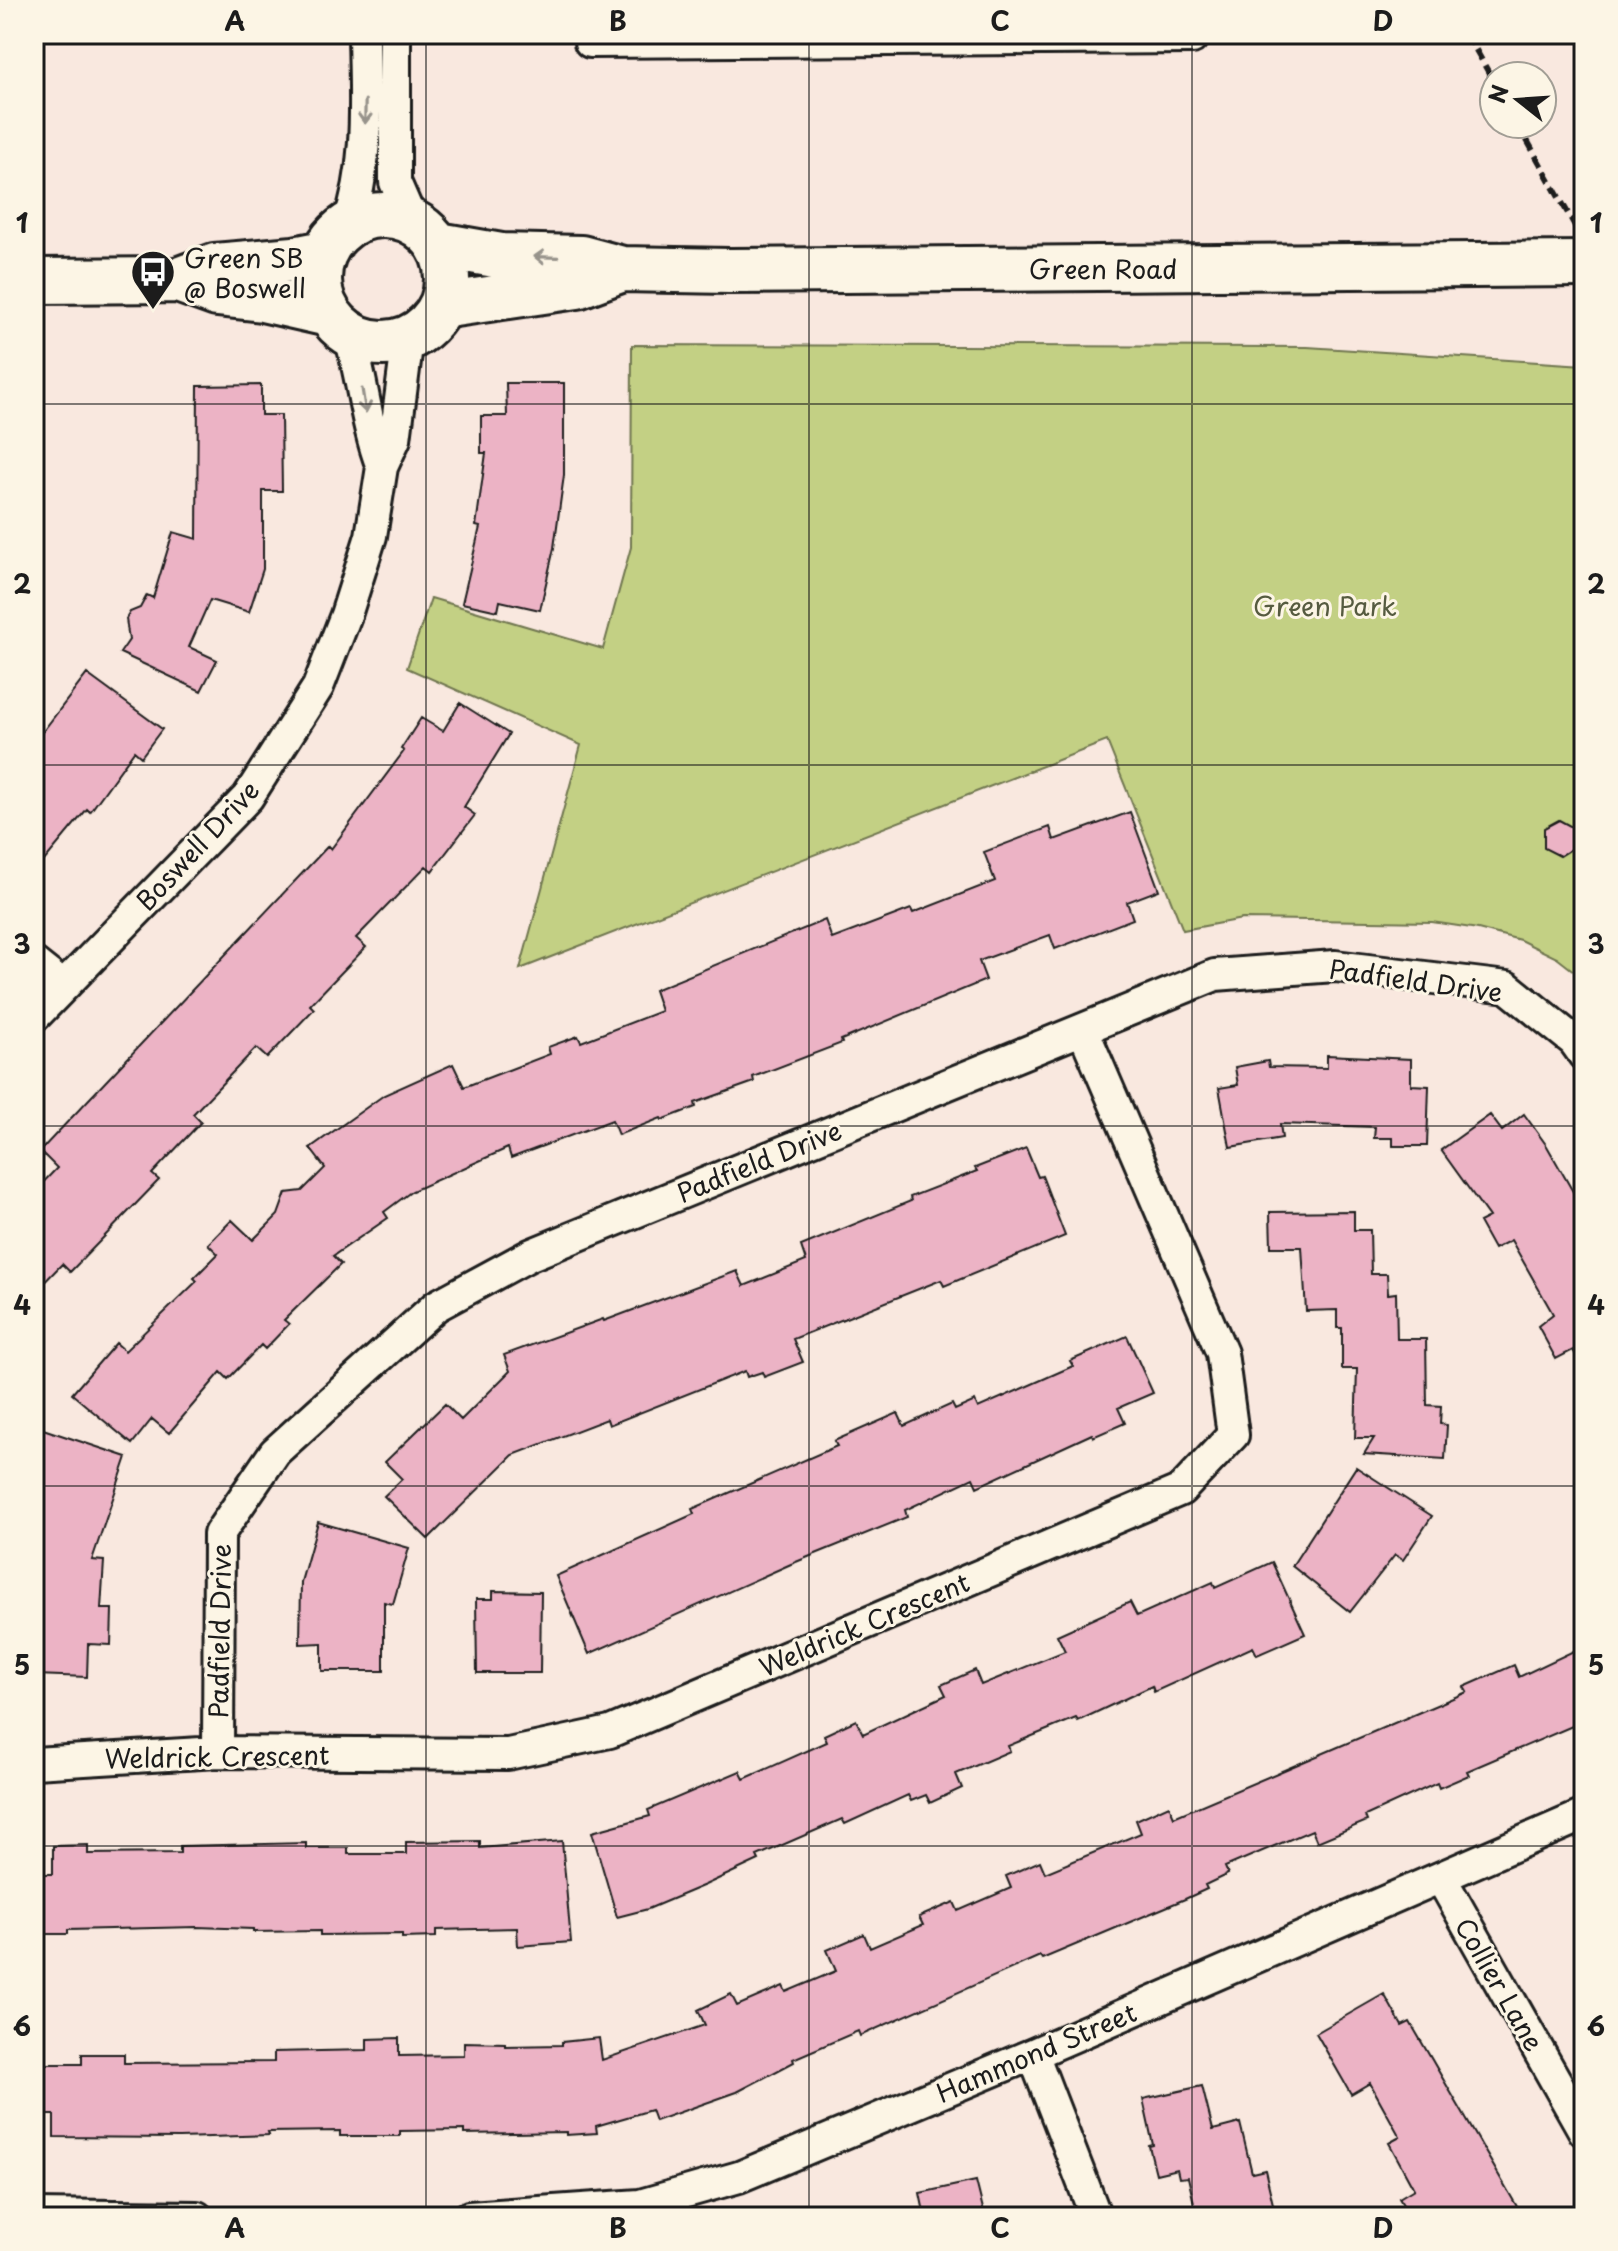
<svg xmlns="http://www.w3.org/2000/svg" width="1618" height="2251" font-family="'Playpen Sans',sans-serif">
	<rect width="100%" height="100%" fill="#f9e8df"/>
	<filter id="ink" filterUnits="userSpaceOnUse"><feTurbulence type="fractalNoise" baseFrequency=".0125" numOctaves="2"/><feDisplacementMap in="SourceGraphic" scale="16" xChannelSelector="R" yChannelSelector="G"/><feConvolveMatrix kernelMatrix="1 2 1 2 8 2 1 2 1" color-interpolation-filters="sRGB"/></filter>
	<g filter="url(#ink)">
		<path fill="#c3d084" stroke="#707650" stroke-width="2" d="M632 345 1307 347 1584 365V979L1557 958 1520 940 1478 929 1432 922 1242 919 1183 930 1107 741 520 969 581 745 407 668 431 598 603 649 631 547Z"/>
		<path fill="#ecb3c5" stroke="#1c1c1c" stroke-width="2" d="M506 383H564V475L554 548 540 610 500 601 498 611 462 603 480 527 476 526 486 453H481V416H507Z
			M261 385V415H281L282 491H263V569L249 612 210 600 189 647 217 660 201 691 120 653 129 640 126 619 130 612 140 608 147 595 153 598 173 532 197 539 198 386Z
			M87 674 162 729 141 757 134 751 90 812 87 809 34 873V743Z
			M460 703 509 734 464 807 475 815 432 871 426 866 356 938 366 947 310 1005 314 1009 267 1058 256 1048 193 1114 201 1122 152 1174 159 1180 70 1272 62 1264 34 1293V1192L57 1168 40 1151 328 846 331 849 404 751 401 749 421 718 443 731Z
			M1130 812 1159 890 1127 902 1133 919 1055 949 1050 935 979 961 986 980 841 1040 842 1043 753 1077 754 1082 695 1103 696 1107 662 1120 661 1118 618 1135 612 1120 511 1158 508 1148 412 1191 384 1212 388 1218 333 1256 341 1264 284 1320 289 1324 265 1349 261 1345 228 1379 221 1372 169 1433 152 1419 132 1444 72 1394 116 1343 125 1351 197 1281 194 1278 218 1254 208 1244 232 1220 253 1240 278 1215 286 1193 302 1191 325 1168 310 1148 384 1095 453 1064 464 1087 550 1054 548 1047 578 1036 581 1042 661 1011 654 990 825 920 832 939 911 909 913 913 995 881 984 852 1050 827 1054 840Z
			M1559 820 1574 828 1573 848 1560 856 1544 848V828Z
			M1327 1055 1411 1059V1085L1429 1086 1427 1146H1393V1138H1374L1375 1127 1280 1124 1282 1138 1230 1147 1219 1088 1238 1085 1235 1067 1268 1061 1269 1067 1327 1068Z
			M1524 1114 1547 1146 1584 1211V1369L1573 1350 1556 1359 1538 1326 1553 1314 1511 1240 1494 1249 1479 1222 1489 1217 1441 1150 1490 1115 1502 1131Z
			M1026 1148 1038 1177 1042 1176 1065 1236 944 1286 941 1280 793 1339 803 1362 764 1377 762 1372 747 1377 745 1371 609 1425 607 1419 513 1455 428 1539 384 1496 402 1479 385 1462 445 1404 461 1420 510 1371 504 1355 603 1319 604 1321 737 1271 744 1286 806 1261 801 1246 911 1201 910 1197 977 1171 975 1168Z
			M1354 1211V1230H1370L1371 1274H1387L1388 1294 1396 1293 1397 1339H1426L1427 1405 1441 1406 1440 1424 1447 1425 1445 1459 1364 1454 1374 1438H1355L1357 1369H1342V1328H1337V1310L1306 1311 1302 1247H1271L1270 1212Z
			M1127 1336 1153 1393 1118 1408 1125 1423 1093 1437 1092 1434 977 1487 973 1478 905 1510 907 1517 791 1564 589 1654 556 1576 694 1514 692 1509 837 1446 834 1441 898 1413 904 1426 952 1404 955 1410 975 1401 978 1408 1073 1366 1070 1361Z
			M34 1426 127 1457 92 1560 104 1561 101 1609H112L111 1645 88 1644 87 1677 36 1675 37 1657H34Z
			M1356 1467 1432 1516 1403 1560 1395 1555 1350 1612 1292 1566Z
			M318 1522 409 1548 393 1604 384 1602V1671H322V1643L300 1644 301 1582Z
			M1272 1562 1305 1634 1257 1655 1253 1647 1154 1692 1152 1686 1078 1721 1076 1718 1008 1746 1010 1751 956 1774 962 1788 930 1803 926 1795 911 1801 908 1795 845 1824 842 1819 757 1856 759 1860 705 1885 648 1909 617 1917 592 1832 650 1816 648 1810 740 1771 744 1779 827 1742 824 1735 856 1720 863 1734 946 1695 941 1685 975 1670 981 1685 1065 1651 1057 1635 1130 1602 1137 1616 1213 1582 1215 1588Z
			M493 1591 541 1592 540 1673H477L476 1599H493Z
			M1584 1646V1721L1467 1771 1469 1775 1439 1788 1437 1783 1365 1816 1367 1821 1317 1842 1312 1830 1225 1867 1228 1874 1205 1885 1207 1889 1185 1899 1042 1959 1040 1956 860 2036 858 2031 793 2059 794 2062 737 2092 655 2121 651 2110 596 2126 597 2133 566 2135V2132L464 2134V2130L400 2131V2136H340V2131L268 2132 269 2135 179 2138 54 2137V2115H39L38 2064H82V2054H124V2063L274 2062V2052L367 2050V2039L399 2038V2056L464 2055V2042L505 2043V2046L562 2045V2042L599 2038 602 2060 705 2025 698 2010 731 1994 737 2006 783 1986 786 1992 836 1971 827 1950 864 1934 870 1948 923 1925 919 1917 954 1902 958 1911 1011 1888 1006 1876 1040 1861 1045 1873 1141 1833 1136 1820 1169 1805 1174 1817 1467 1692 1464 1687 1514 1665 1519 1677Z
			M480 1841V1848L562 1841 571 1942 518 1946 517 1928 436 1930V1937L402 1938V1934L320 1935V1931L253 1932V1929L197 1927 68 1930V1934H36L34 1874H53V1846L88 1845V1854L180 1853V1846L306 1843V1848H348V1854H406V1842Z
			M1384 1994 1402 2026 1410 2022 1523 2217H1410L1399 2198 1414 2189 1389 2143 1400 2137 1370 2083 1351 2094 1316 2033Z
			M1202 2086 1213 2130 1240 2123 1252 2173 1265 2170 1276 2217H1197L1188 2177 1179 2178 1177 2169 1156 2174 1149 2146 1153 2145 1143 2099Z
			M976 2181 985 2217H925L920 2193Z"/>
		<g fill="none" stroke-linecap="round" stroke-linejoin="round">
			<g stroke="#1c1c1c" stroke-width="36">
				<path id="street" d="M395 34V182L412 221
					M590 34V42L1192 38 1194 34
					M348 225C370 163 365 99 364 34
					M349 334C363 379 365 423 382 467
					M34 963 63 986
					M34 1017 248 797 318 687 346 615 371 536 382 467 395 439 408 338
					M218 1752 219 1534 275 1452 436 1306 530 1255 1215 975 1335 966 1507 987 1574 1041 1584 1055
					M34 1763 218 1752 508 1754 610 1732 1181 1490 1233 1435 1222 1353 1083 1030
					M1441 1878 1584 2131
					M1033 2054 1096 2217
					M34 2215 197 2217
					M469 2217 640 2205 739 2177 1033 2054 1584 1815"/>
			</g>
			<g stroke="#1c1c1c" stroke-width="50">
				<path id="secondary" d="M319 279a64 64 0 1 1 128 0a64 64 0 1 1-128 0Z
					M438 245 501 256 581 258 622 269 729 271 1584 264
					M178 280 215 266 294 259 324 253
					M34 281 178 280 217 294 263 299 329 314
					M441 306 577 286 620 270"/>
			</g>
			<use href="#street" stroke="#fcf5e5" stroke-width="30"/>
			<use href="#secondary" stroke="#fcf5e5" stroke-width="44"/>
			<path stroke="#1c1c1c" stroke-width="6" stroke-dasharray="12 6" stroke-linecap="butt" d="M1467 34 1494 82
				M1518 124 1584 242"/>
		</g>
		<defs><path id="oneway-shaft" d="M-6 0H5M1.5-3L5.5 0L1.5 3" fill="none" stroke-width="1.6" stroke-linecap="round" stroke-linejoin="round" transform="scale(2)"/></defs>
		<g stroke="#97938b">
			<use href="#oneway-shaft" transform="translate(365 112) rotate(91)"/>
			<use href="#oneway-shaft" transform="translate(546 257) rotate(-178)"/>
			<use href="#oneway-shaft" transform="translate(364 401) rotate(81)"/>
		</g>
	</g>
	<path fill="none" stroke="#1c1c1c" stroke-width="2" stroke-opacity="0.55" d="M426 34V2217M809 34V2217M1192 34V2217M34 404H1584M34 765H1584M34 1126H1584M34 1486H1584M34 1846H1584"/>
	<defs>
		<g id="bus-pin" transform="scale(2.3)"><path d="M0 17L-7.5 6A9.5 9.5 0 1 1 7.5 6Z" fill="#1c1c1c" stroke="#fcf5e5"/><path d="M-5-6H5V4H4V6H2V4H-2V6H-4V4H-5ZM-3.5-4V0h7V-4ZM-3.5 1.2v1.5H-2V1.2ZM2 1.2v1.5H3.5V1.2Z" fill="#fff"/></g>
	</defs>
	<g fill-rule="evenodd">
		<use href="#bus-pin" x="153" y="272"/>
	</g>
	<g text-anchor="middle" dominant-baseline="central" stroke-width="6" stroke-linejoin="round" paint-order="stroke">
		<g font-size="26" fill="#1c1c1c" stroke="#fcf5e5" text-anchor="start">
			<text x="184" y="257">Green SB<tspan x="184" dy="30">@ Boswell</tspan></text>
		</g>
		<g font-size="26" fill="#1c1c1c" stroke="#fcf5e5">
			<text x="1103" y="268">Green Road</text>
			<text transform="translate(197 845) rotate(-47)">Boswell Drive</text>
			<text transform="translate(1416 980) rotate(8)">Padfield Drive</text>
			<text transform="translate(759 1161) rotate(-22)">Padfield Drive</text>
			<text transform="translate(864 1624) rotate(-23)">Weldrick Crescent</text>
			<text transform="translate(219 1631) rotate(-89)">Padfield Drive</text>
			<text transform="translate(217 1756) rotate(-1)">Weldrick Crescent</text>
			<text transform="translate(1500 1984) rotate(60)">Collier Lane</text>
			<text transform="translate(1036 2052) rotate(-23)">Hammond Street</text>
		</g>
		<g font-size="26" fill="#565b40" stroke="#fcf5e5">
			<text x="1325" y="605">Green Park</text>
		</g>
	</g>
	<rect width="1618" height="2251" fill="none" stroke="#fcf5e5" stroke-width="88"/>
	<g transform="translate(1518 100) rotate(287)"><circle r="38" fill="#fcf5e5" stroke="#a29e95" stroke-width="2"/>
	<path d="M0-6L14 30L0 20L-14 30Z" fill="#1c1c1c"/>
	<text y="-12" font-size="22" font-weight="bold" text-anchor="middle" fill="#1c1c1c">N</text>
	</g>
	<rect x="44" y="44" width="1530" height="2163" fill="none" stroke="#1c1c1c" stroke-width="3"/>
	<g font-size="26" text-anchor="middle" font-weight="bold" fill="#1c1c1c">
		<text x="235" y="31">A</text>
		<text x="618" y="31">B</text>
		<text x="1000" y="31">C</text>
		<text x="1383" y="31">D</text>
		<text x="22" y="233">1</text>
		<text x="1596" y="233">1</text>
		<text x="22" y="594">2</text>
		<text x="1596" y="594">2</text>
		<text x="22" y="954">3</text>
		<text x="1596" y="954">3</text>
		<text x="22" y="1315">4</text>
		<text x="1596" y="1315">4</text>
		<text x="22" y="1675">5</text>
		<text x="1596" y="1675">5</text>
		<text x="22" y="2036">6</text>
		<text x="1596" y="2036">6</text>
		<text x="235" y="2238">A</text>
		<text x="618" y="2238">B</text>
		<text x="1000" y="2238">C</text>
		<text x="1383" y="2238">D</text>
	</g>
</svg>
